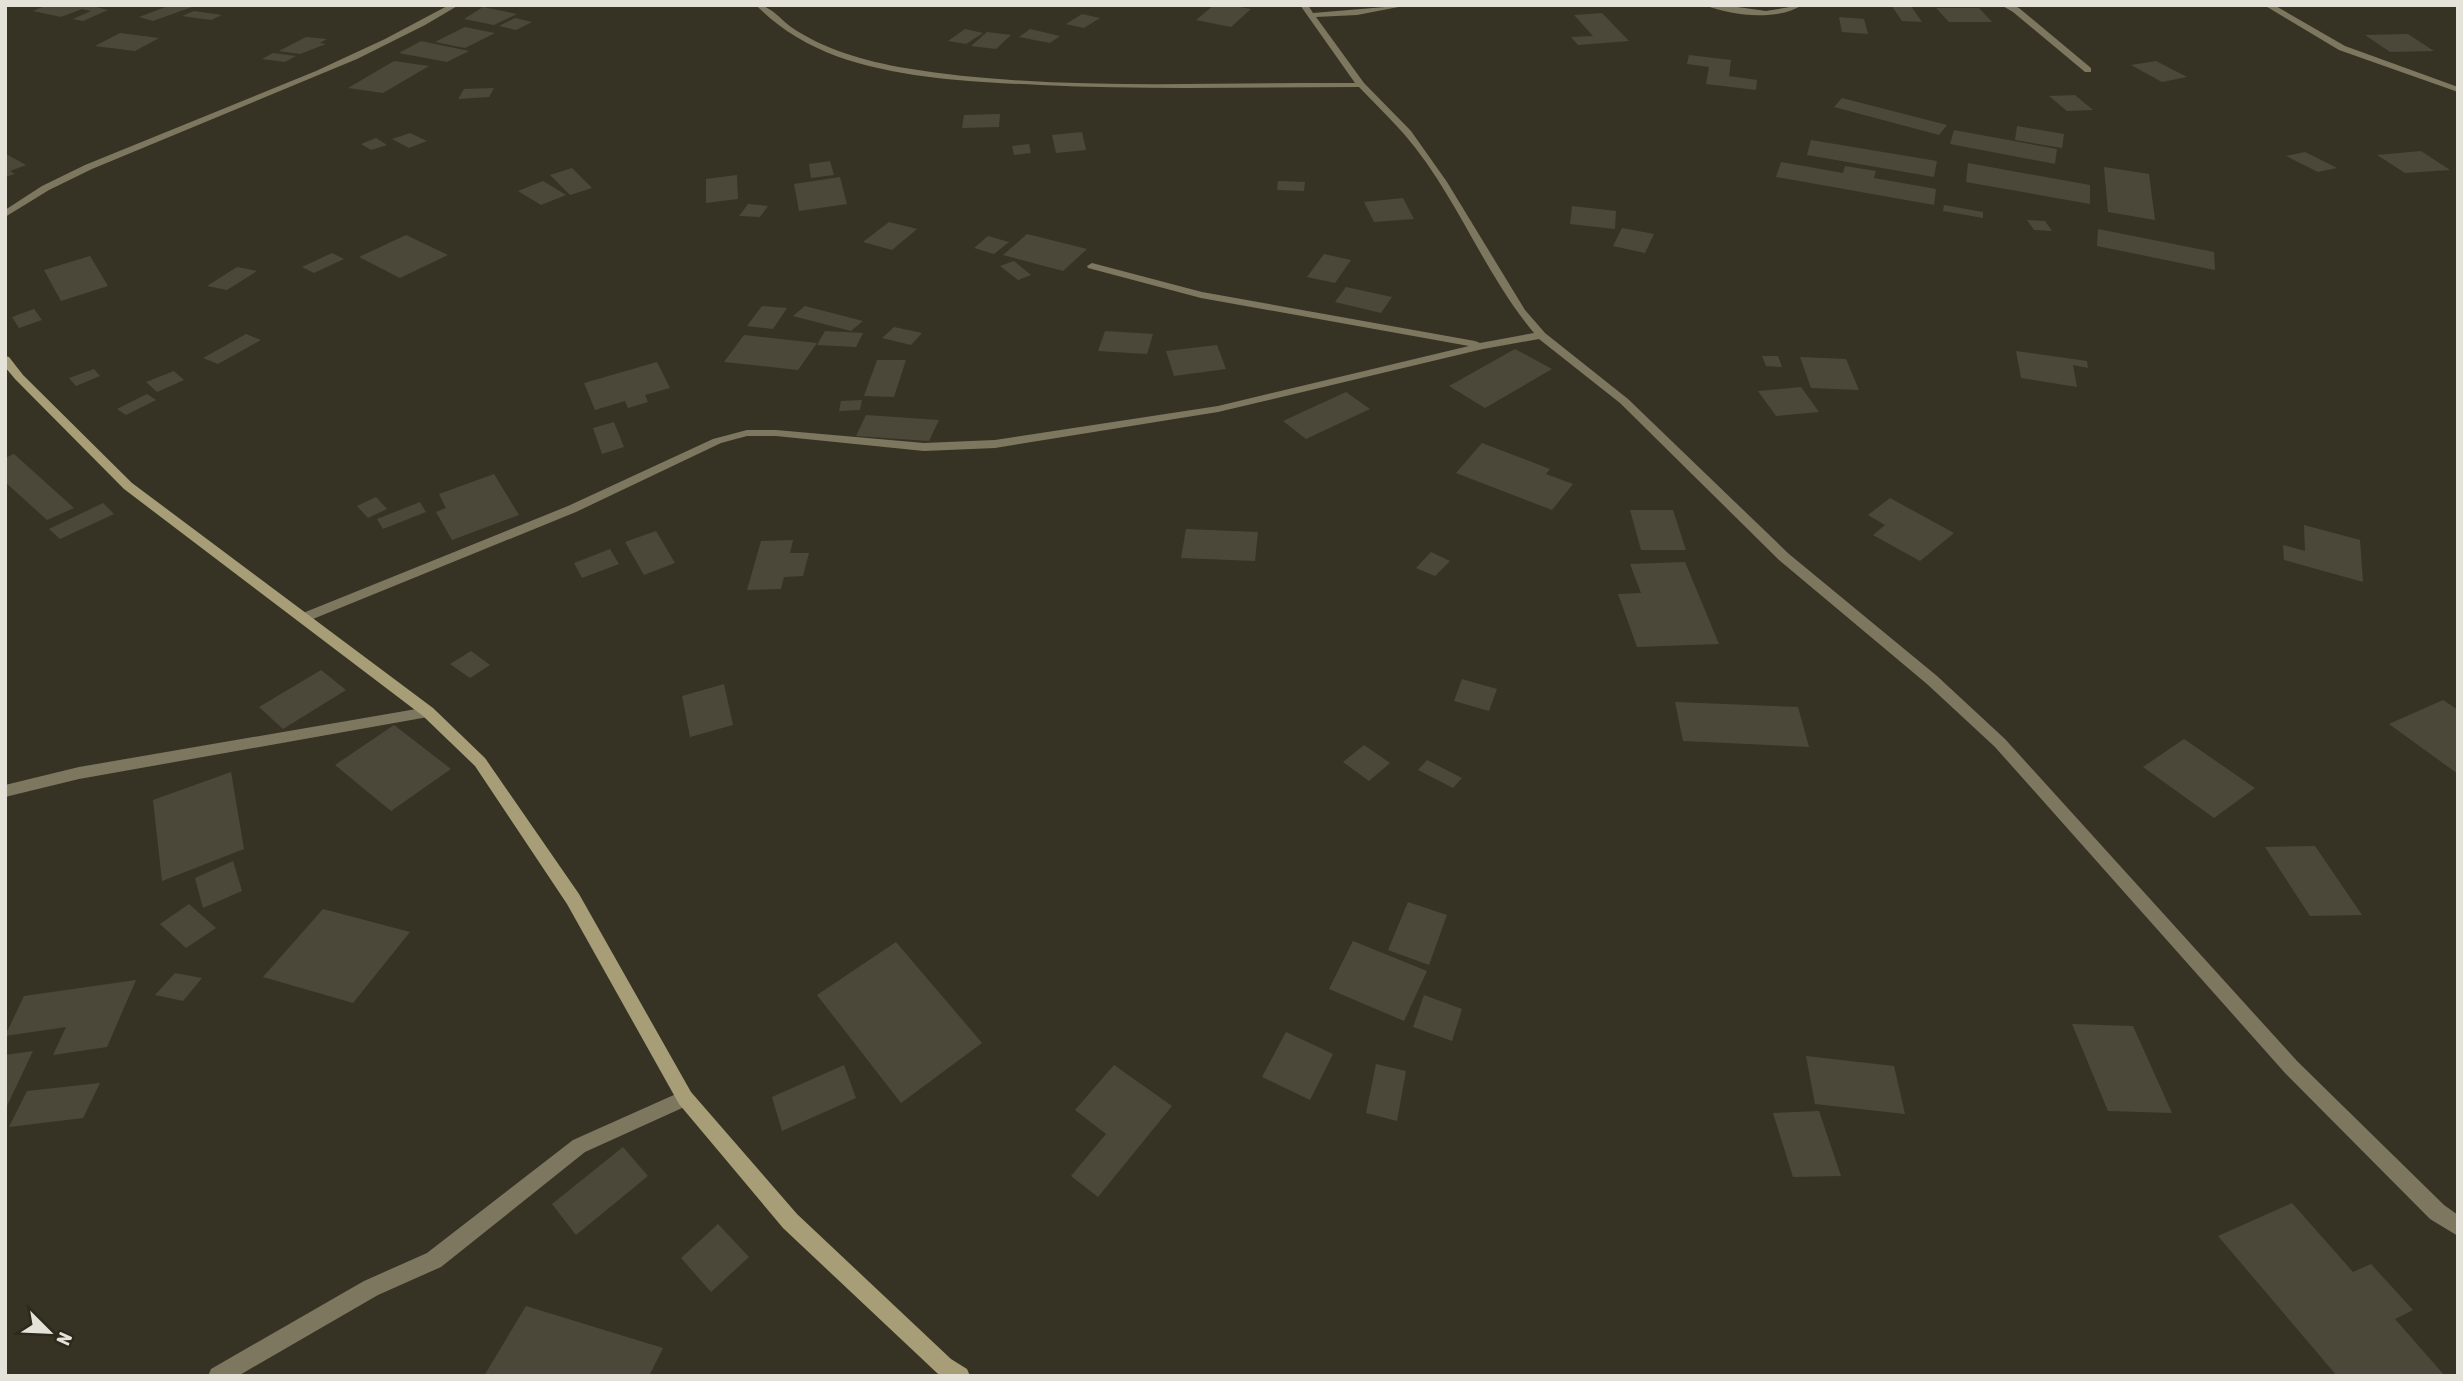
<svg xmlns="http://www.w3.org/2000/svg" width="2463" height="1381" font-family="'Asap Condensed',sans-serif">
	<rect width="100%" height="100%" fill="#373324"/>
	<path fill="#4c4839" d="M47 5 92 6 108 10 83 21 73 19 91 11 82 9 61 17 33 11Z
		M171 5 195 6 153 21 139 17Z
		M1214 5H1228L1251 9 1231 27 1196 20Z
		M1891 5 1911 6 1922 22 1902 21Z
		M483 7 517 14 494 25 464 19Z
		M1936 8H1979L1992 22H1949Z
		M194 11 222 15 211 20 182 16Z
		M1602 13 1629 41 1578 45 1571 37 1593 36 1574 15Z
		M1082 14 1100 18 1084 28 1066 24Z
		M1839 17 1864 19 1868 34 1842 32Z
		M515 18 532 22 516 30 499 26Z
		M465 27 495 33 465 48 435 42Z
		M965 29 983 33 966 44 948 41Z
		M1030 29 1060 36 1050 43 1019 37Z
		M987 32 1011 35 996 49 971 46Z
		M120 33 159 38 135 51 95 46Z
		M2408 34 2434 51 2390 52 2365 35Z
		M306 37 327 39 320 43 326 44 300 54 279 51Z
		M421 41 469 51 447 62 399 53Z
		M273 53 296 56 285 62 262 59Z
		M1689 55 1731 60 1729 76 1757 80 1756 90 1706 84 1709 67 1687 64Z
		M394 61 429 66 383 93 348 88Z
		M2156 61 2187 77 2162 82 2131 65Z
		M494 88 489 97 458 99 464 89Z
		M2075 95 2093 110 2067 111 2049 96Z
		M1842 98 1947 125 1939 135 1834 107Z
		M1000 114 999 127 962 128 964 115Z
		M2017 126 2064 134 2062 148 2015 140Z
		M1954 130 2057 149 2055 164 1950 144Z
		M1082 132 1086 150 1056 153 1052 135Z
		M410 133 427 141 409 148 392 139Z
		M376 138 387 145 371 150 361 144Z
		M1811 140 1937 161 1934 177 1807 155Z
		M1029 144 1031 153 1014 155 1012 146Z
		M2421 151 2450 170 2405 173 2377 155Z
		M2305 152 2337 168 2318 172 2286 156Z
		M8 155 26 165 10 171 15 174 5 177V156Z
		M830 161 834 175 811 178 809 164Z
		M1781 162 1843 173 1845 166 1876 171 1874 178 1936 189 1934 205 1776 177Z
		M1968 163 2090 185V204L1966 182Z
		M2104 167 2149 174 2155 220 2108 212Z
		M572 168 592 188 570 195 550 175Z
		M737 175 738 199 706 203V179Z
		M840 177 847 204 799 211 794 184Z
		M543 181 566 195 541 205 518 191Z
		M1278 181 1305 182 1304 191 1277 190Z
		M1403 198 1414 219 1374 222 1364 202Z
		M748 204 768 206 760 217 739 216Z
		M1944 205 1983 212V218L1943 211Z
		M1572 206 1616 211 1615 229 1570 224Z
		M2027 220 2045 221 2052 231 2034 230Z
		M889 222 917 229 892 250 863 242Z
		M1622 228 1654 234 1645 253 1613 246Z
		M2098 229 2214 252 2215 270 2097 246Z
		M1027 234 1087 249 1063 271 1003 255Z
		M406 235 448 255 400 278 359 257Z
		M988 236 1009 242 994 254 974 248Z
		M332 253 344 259 314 273 302 267Z
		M1324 254 1351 260 1335 283 1307 277Z
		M90 256 108 286 61 301 44 270Z
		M1014 261 1031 275 1018 280 1000 266Z
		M237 267 257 271 227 290 207 286Z
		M1346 287 1392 297 1381 313 1335 302Z
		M762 306 787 308 773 329 747 326Z
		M805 306 863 321 851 331 793 316Z
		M34 309 42 320 19 328 12 317Z
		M894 327 922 333 911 345 882 338Z
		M825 331 863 333 856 347 817 345Z
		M1105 331 1153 334 1147 354 1098 351Z
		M246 334 261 340 218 364 203 358Z
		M744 335 817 343 798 370 724 362Z
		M1217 345 1226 369 1174 376 1166 351Z
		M1515 349 1552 369 1485 408 1449 386Z
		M2016 351 2087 361 2088 368 2073 365 2077 387 2021 378Z
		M1762 356H1778L1782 367 1766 366Z
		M1800 357 1846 359 1859 390 1811 388Z
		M877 360H906L894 397 864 396Z
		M657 362 670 388 645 395 648 402 628 408 625 401 595 410 584 383Z
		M94 369 100 376 76 386 69 378Z
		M174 371 184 380 157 392 146 382Z
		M1801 387 1819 412 1776 416 1758 391Z
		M1346 392 1370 409 1306 439 1283 421Z
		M147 394 156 400 126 415 117 409Z
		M862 400 860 410 839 411 841 401Z
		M866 415 939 420 929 441 856 436Z
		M614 422 624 447 602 454 593 428Z
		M1482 443 1550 469 1546 474 1573 484 1552 510 1456 473Z
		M14 454 74 508 47 520 5 482V458Z
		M494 474 519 515 452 540 436 512 446 508 439 494Z
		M376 497 387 509 368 518 357 506Z
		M1890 498 1954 533 1920 561 1873 535 1885 525 1868 515Z
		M420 502 426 512 383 529 377 519Z
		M103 503 114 514 60 539 49 529Z
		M1630 510H1673L1686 550H1641Z
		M2304 525 2360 540 2363 582 2284 560 2283 545 2305 551Z
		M1186 529 1258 532 1255 561 1181 558Z
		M656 531 675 563 644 575 625 542Z
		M793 540 790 553H809L803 576 784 577 781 589 747 590 761 541Z
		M610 549 619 564 582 578 574 563Z
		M1431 552 1450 561 1435 576 1416 568Z
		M1685 562 1719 644 1637 647 1618 594 1641 593 1630 564Z
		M471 651 490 665 470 678 450 664Z
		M321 670 346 690 283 729 259 707Z
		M1462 679 1497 689 1489 711 1454 701Z
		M724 684 733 725 690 737 682 696Z
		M2443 700 2458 710V774L2389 724Z
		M1675 702 1798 707 1809 747 1683 741Z
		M394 725 451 769 391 811 335 765Z
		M2184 739 2255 788 2214 818 2143 767Z
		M1364 745 1390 763 1369 781 1343 762Z
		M1427 760 1462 778 1453 788 1418 770Z
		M231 772 244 849 162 881 153 800Z
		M2315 846 2362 915 2310 916 2265 847Z
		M233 861 242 891 203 908 195 878Z
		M1408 902 1447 915 1429 965 1388 950Z
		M189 904 216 928 186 948 160 924Z
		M323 909 410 932 353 1003 263 977Z
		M1353 941 1427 971 1404 1021 1329 989Z
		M896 942 982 1043 901 1103 817 995Z
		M175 973 202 978 183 1001 155 995Z
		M136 980 107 1047 53 1055 66 1027 5 1036 24 996Z
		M1424 995 1462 1009 1452 1041 1413 1027Z
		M2072 1024 2133 1026 2172 1113 2108 1111Z
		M1286 1032 1333 1054 1310 1100 1262 1077Z
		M33 1051 5 1110V1055Z
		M1806 1056 1894 1066 1905 1114 1815 1104Z
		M1376 1064 1406 1071 1397 1121 1366 1113Z
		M844 1065 856 1098 782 1131 772 1097Z
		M1114 1065 1172 1106 1098 1197 1071 1176 1106 1134 1075 1110Z
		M100 1083 83 1118 9 1127 27 1091Z
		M1819 1111 1841 1176 1793 1177 1773 1113Z
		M623 1147 648 1176 576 1235 552 1204Z
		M2292 1203 2353 1272 2371 1264 2413 1310 2395 1319 2445 1376H2337L2218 1236Z
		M718 1224 749 1257 711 1292 681 1258Z
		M526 1306 663 1348 649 1376H484Z"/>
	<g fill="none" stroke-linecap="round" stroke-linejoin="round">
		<path fill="#7d7760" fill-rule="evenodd" d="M5 5H10L6 7Z
			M449 5H459L425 25 357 59 92 169 49 190 5 217V210L42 186 85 165 316 71 385 39Z
			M756 5C770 5 780 19 791 27 825 50 865 61 905 68 1049 92 1209 82 1355 83L1300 5H1308L1313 13 1409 5 1357 15 1316 17 1364 83 1411 131 1447 182 1525 310 1545 333 1628 399 1789 554 1937 676 2005 739 2297 1061 2444 1205 2458 1215V1236L2430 1219 2285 1073 1995 747 1927 684 1779 560 1620 403 1539 339 1483 349 1218 412 995 448 924 451 776 436H747L721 443 576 512 308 621H298L296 618 298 615 568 506 713 439 747 430H776L924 443 995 440 1218 406 1469 346 1201 298 1088 268 1087 266 1092 263 1202 292 1475 341 1480 343 1534 333C1483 272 1456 194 1404 134 1390 118 1374 103 1359 87 1253 87 1147 90 1041 85 973 82 901 79 836 56 807 45 778 28 756 5Z
			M1705 5H1723L1766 11 1802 5C1779 21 1730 16 1705 5Z
			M2001 5H2012L2019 8 2091 68V72H2085L2013 12Z
			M2264 5H2274L2345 46 2458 87V92L2339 50Z
			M428 707 433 708 435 712 433 716 428 717 79 779 5 797V785L79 767Z
			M685 1090 691 1092 694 1098 691 1104 585 1152 441 1267 378 1295 238 1376H208L211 1369 364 1281 427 1253 573 1140Z"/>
		<path fill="#a79e77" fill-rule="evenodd" d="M5 356 9 357 23 375 132 483 433 708 485 758 579 894 691 1092 797 1214 951 1359 967 1369 970 1376H941L937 1373 783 1228 679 1104 567 904 475 766 423 716 124 489 15 379 5 367Z"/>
	</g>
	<rect width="2463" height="1381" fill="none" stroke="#e5e3d9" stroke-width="14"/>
	<g transform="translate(49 1332) rotate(114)" stroke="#2d291b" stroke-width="5" paint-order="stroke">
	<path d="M0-5L12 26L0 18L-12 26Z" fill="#e5e3d9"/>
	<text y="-10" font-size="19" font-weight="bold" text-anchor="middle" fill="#e5e3d9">N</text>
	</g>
</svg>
